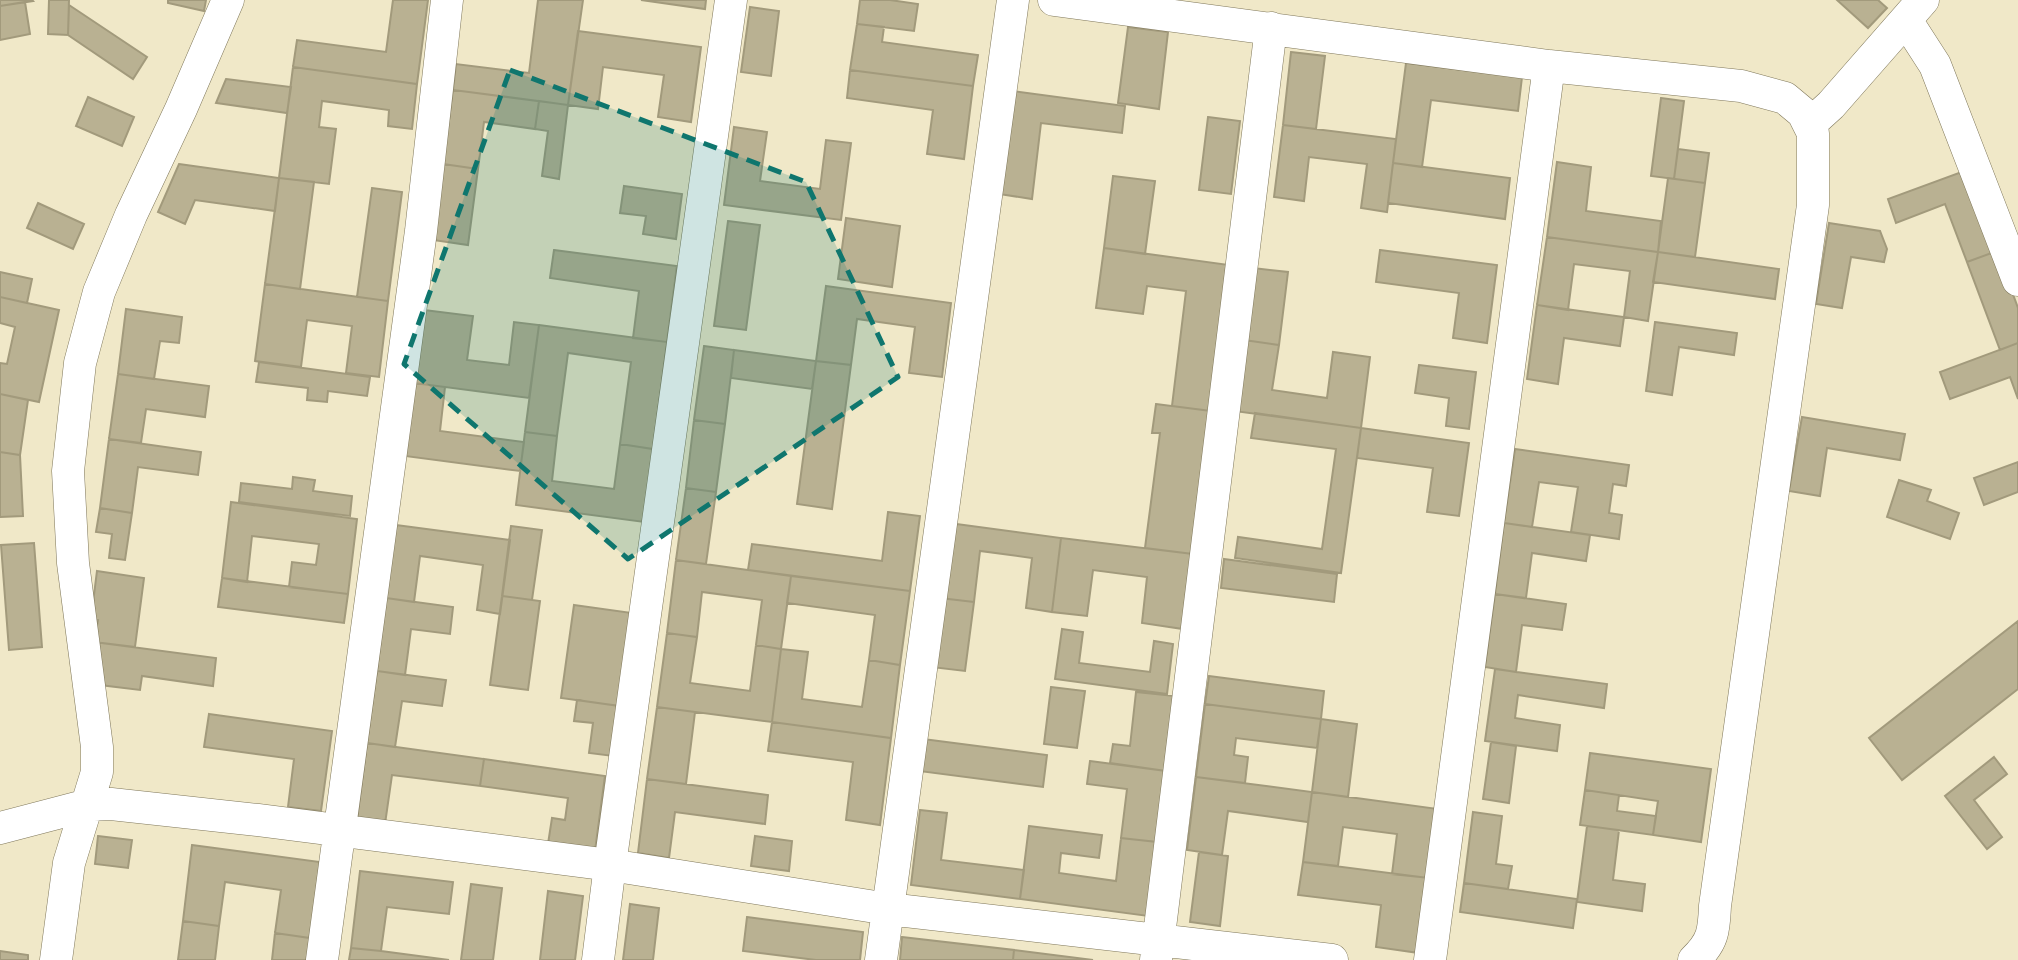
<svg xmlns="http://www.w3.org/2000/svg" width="2018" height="960" font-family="'Nunito Sans',sans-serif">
	<rect width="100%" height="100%" fill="#f0e8c8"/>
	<path fill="#b9b192" stroke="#a29a7c" stroke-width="2" d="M0 0H32L33 1 0 6Z
		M49 0H69L68 35 48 34Z
		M168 0H206L204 11 168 3Z
		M393 0H428L417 84 293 67 297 40 386 52Z
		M538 0H583L568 105 453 90 456 64 529 73Z
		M641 0H706L705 9Z
		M860 0H890L918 4 914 31 857 24Z
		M1837 0H1878L1887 8 1868 28Z
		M25 2 30 34 0 40V6Z
		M69 5 147 57 133 79 68 35Z
		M750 7 779 11 771 76 741 72Z
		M857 24 884 27 882 42 978 55 973 86 850 70Z
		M1128 27 1168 32 1159 109 1118 103Z
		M578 31 701 47 691 122 658 117 664 75 603 67 598 109 568 105Z
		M1291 52 1325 56 1316 129 1283 125Z
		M1406 63 1522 77 1518 111 1431 100 1422 167 1393 163Z
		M293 67 417 84 412 129 388 126 389 110 322 101 319 127 336 129 329 184 279 178Z
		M850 70 973 86 964 159 927 154 933 110 847 98Z
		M226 79 291 87 287 113 216 103Z
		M453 90 539 101 535 129 484 122 478 169 443 164Z
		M1012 91 1125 106 1122 133 1041 123 1032 199 999 194Z
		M88 97 134 117 122 146 76 126Z
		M1661 98 1684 101 1674 179 1651 176Z
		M539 101 568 105 559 179 542 176 548 131 535 129Z
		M1208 117 1240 121 1231 194 1199 190Z
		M1283 125 1396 139 1387 212 1361 208 1367 164 1309 157 1304 201 1274 197Z
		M734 127 767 132 760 181 820 189 826 140 851 143 841 220 724 205Z
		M1678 149 1709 153 1705 183 1674 179Z
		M1557 162 1591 167 1586 211 1661 221 1658 252 1547 237Z
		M1393 163 1510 178 1505 219 1388 203Z
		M179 164 279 178 275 211 195 200 185 224 158 212Z
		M443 164 478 169 468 245 433 240Z
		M1967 170 1997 251 1967 262 1945 204 1896 223 1888 199Z
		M1113 176 1155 181 1145 254 1104 248Z
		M279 178 314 182 300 289 265 284Z
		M1668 178 1705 183 1695 257 1658 252Z
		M624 186 682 194 676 239 643 234 646 216 620 213Z
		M372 188 402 192 388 301 357 297Z
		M38 203 84 224 73 249 27 228Z
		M846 218 900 226 892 287 838 279Z
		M728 221 760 225 746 330 714 326Z
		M1829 223 1880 231 1887 249 1884 262 1851 257 1842 308 1816 304Z
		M1547 237 1658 252 1648 321 1624 317 1630 271 1574 264 1568 310 1537 305Z
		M1104 248 1229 265 1211 411 1172 406 1186 291 1147 286 1143 314 1096 308Z
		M554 250 677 266 667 342 633 338 639 291 550 278Z
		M1380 250 1497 265 1487 343 1453 338 1459 293 1376 282Z
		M1997 251 2018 308V343L2000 350 1967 262Z
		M1658 252 1779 269 1775 299 1653 282Z
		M1253 268 1288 272 1279 345 1244 340Z
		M0 272 32 279 27 303 0 297Z
		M265 284 388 301 379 377 346 373 352 326 307 320 301 367 255 361Z
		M826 286 951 303 942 377 909 373 915 327 857 319 851 365 816 361Z
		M0 297 59 310 39 402 0 394V363L7 364 15 327 0 323Z
		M1537 305 1624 317 1620 346 1564 338 1558 384 1527 379Z
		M126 309 182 317 179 343 160 341 154 379 118 374Z
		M424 310 473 316 467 360 509 365 514 322 539 325 529 398 414 383Z
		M1655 322 1737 333 1734 355 1679 347 1672 395 1646 391Z
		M539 325 667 342 653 449 620 444 631 362 568 353 557 436 525 432Z
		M1244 340 1279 345 1272 390 1327 398 1333 352 1370 357 1361 428 1234 411Z
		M2018 343V399L2010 377 1950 399 1940 372Z
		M704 346 734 350 725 424 694 420Z
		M734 350 816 361 812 389 731 378Z
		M816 361 851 365 832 509 797 504Z
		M259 362 370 377 367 396 328 391 327 402 307 400 308 388 256 382Z
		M1419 365 1476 372 1469 429 1446 426 1449 398 1415 393Z
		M118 374 209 386 205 417 146 409 141 443 109 439Z
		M414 383 445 387 440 431 524 442 520 471 405 456Z
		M0 394 28 400 20 455 0 452Z
		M1156 404 1211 411 1193 554 1145 548 1160 433H1152Z
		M1255 413 1361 428 1341 573 1235 558 1238 537 1322 549 1336 449 1251 438Z
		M1802 417 1905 434 1900 460 1827 448 1820 496 1789 491Z
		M694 420 725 424 716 492 686 488Z
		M1361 428 1469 443 1459 516 1427 512 1433 468 1357 458Z
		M525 432 557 436 552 481 614 489 620 444 653 449 644 522 516 505Z
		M109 439 201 452 198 475 138 467 132 513 100 508Z
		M1515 449 1629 465 1626 486 1613 484 1609 513 1622 515 1619 539 1571 532 1578 487 1539 482 1532 527 1504 523Z
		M0 452 20 455 23 516 0 517Z
		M2018 462V492L1984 505 1974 478Z
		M293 477 315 480 313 491 352 496 350 516 239 502 241 483 292 489Z
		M1899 480 1931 490 1927 501 1959 513 1950 539 1887 517Z
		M686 488 716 492 706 564 676 560Z
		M231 502 357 519 348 594 289 587 292 562 316 565 319 544 252 536 247 582 222 578Z
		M100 508 132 513 125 560 109 558 112 534 96 532Z
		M888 512 920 516 910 591 748 570 752 544 882 561Z
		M949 523 1061 538 1052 612 1026 608 1032 558 980 551 974 602 940 598Z
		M1504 523 1590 535 1586 561 1532 553 1526 598 1495 594Z
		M396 525 510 540 500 614 477 610 483 565 420 556 414 602 386 598Z
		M511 526 542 530 532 600 502 596Z
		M1061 538 1193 554 1183 629 1142 623 1147 577 1093 570 1087 616 1052 612Z
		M34 543 42 647 9 650 1 545Z
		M1224 559 1337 574 1334 602 1221 588Z
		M676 560 791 576 781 649 756 645 762 600 702 592 697 637 667 633Z
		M97 571 144 578 135 647 94 642 98 620 91 619Z
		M791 576 910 591 900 665 869 660 875 615 787 603Z
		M222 578 348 594 344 623 218 607Z
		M1495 594 1566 604 1562 630 1522 625 1516 672 1485 667Z
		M502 596 540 601 528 690 490 685Z
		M386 598 453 607 450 634 411 629 405 675 377 671Z
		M940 598 974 602 965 671 931 667Z
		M574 605 632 613 620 706 561 698Z
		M2018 621V689L1902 780 1869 738Z
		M1062 629 1083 632 1079 663 1150 672 1154 641 1173 644 1167 694 1055 679Z
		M667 633 697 637 690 683 750 691 756 645 781 649 772 722 657 707Z
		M94 642 216 658 213 686 142 676 140 690 100 685Z
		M781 649 808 652 802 699 862 707 869 660 900 665 891 738 772 722Z
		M1495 669 1607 684 1604 708 1518 695 1515 718 1560 725 1557 751 1485 741Z
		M377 671 446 680 442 706 402 701 395 747 367 743Z
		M1209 676 1324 691 1321 719 1205 704Z
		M1051 687 1085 691 1077 748 1044 744Z
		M1136 692 1175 696 1166 771 1110 763 1113 744 1130 746Z
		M577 700 620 706 613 756 589 753 593 723 574 721Z
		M1205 704 1321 719 1317 748 1236 738 1234 755 1248 757 1245 783 1196 777Z
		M657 707 695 712 686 784 647 779Z
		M209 714 332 731 321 811 288 807 294 759 204 747Z
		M1321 719 1357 724 1348 797 1312 792Z
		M772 722 891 738 880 825 846 820 853 762 768 751Z
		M923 739 1047 755 1043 787 919 771Z
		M1491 742 1516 746 1509 803 1483 799Z
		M367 743 484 759 480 786 392 775 385 824 357 821Z
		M1590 753 1711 769 1701 842 1653 835 1658 801 1585 790Z
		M1994 757 2007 774 1974 800 2002 837 1987 849 1945 796Z
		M484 759 605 776 595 851 548 844 552 818 565 820 568 798 480 786Z
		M1090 761 1166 771 1157 842 1121 838 1127 789 1087 784Z
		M1196 777 1312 792 1308 822 1228 811 1222 855 1187 850Z
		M647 779 768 795 765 824 675 812 669 858 638 853Z
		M1585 790 1619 795 1617 811 1656 816 1653 835 1580 825Z
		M1312 792 1438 809 1429 878 1392 874 1397 834 1343 827 1338 866 1303 862Z
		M920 810 947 813 941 860 1024 870 1020 899 911 885Z
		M1473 812 1502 816 1496 864 1512 866 1508 889 1464 883Z
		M1029 826 1102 835 1099 858 1061 853 1059 873 1116 881 1121 838 1157 842 1148 916 1020 899Z
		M1587 826 1619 830 1613 880 1645 884 1642 911 1577 902Z
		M98 836 132 840 128 868 95 864Z
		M755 836 792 841 789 871 751 866Z
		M192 845 320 862 310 938 275 933 281 890 225 882 219 926 183 921Z
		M1199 852 1228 856 1220 926 1190 922Z
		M1303 862 1429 878 1419 953 1376 947 1381 905 1298 895Z
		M360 871 453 882 449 914 387 907 381 951 351 948Z
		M1464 883 1577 899 1573 928 1460 912Z
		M471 884 502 888 493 960H461Z
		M548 891 583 896 575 960H540Z
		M630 904 659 908 653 960H623Z
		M747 917 863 932 860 960H816L743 951Z
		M183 921 219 926 215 960H178Z
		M275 933 310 938 307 960H272Z
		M902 937 1014 950 1013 960H900Z
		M351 948 381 951 449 960H349Z
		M1014 950 1093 960H1013Z
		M0 951 28 955V960H0Z"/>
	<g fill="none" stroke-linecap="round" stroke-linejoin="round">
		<g stroke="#7f775a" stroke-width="33">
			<path id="minor" d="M1054 0 1549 66 1741 86 1785 98 1803 113 1813 133V205L1715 906C1714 931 1713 942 1694 960
				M1906 20 1935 65 2018 280
				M1809 125 1831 105 1923 0
				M0 828 88 805 111 804 258 820 610 865 888 909 1332 960
				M56 960 69 863 97 772V747L73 563 68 471 80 363 99 292 131 215 181 109 228 0
				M322 960 421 231 447 0
				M598 960 610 865 731 0
				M881 960 1013 0
				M1156 960 1271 28
				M1430 960 1549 66"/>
		</g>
		<use href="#minor" stroke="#fff" stroke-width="32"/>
	</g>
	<path fill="#0f766e" fill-opacity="0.2" stroke="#0f766e" stroke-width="5" stroke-dasharray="14 9" stroke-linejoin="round" d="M510 70 806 182 898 377 628 559 404 364Z"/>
</svg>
